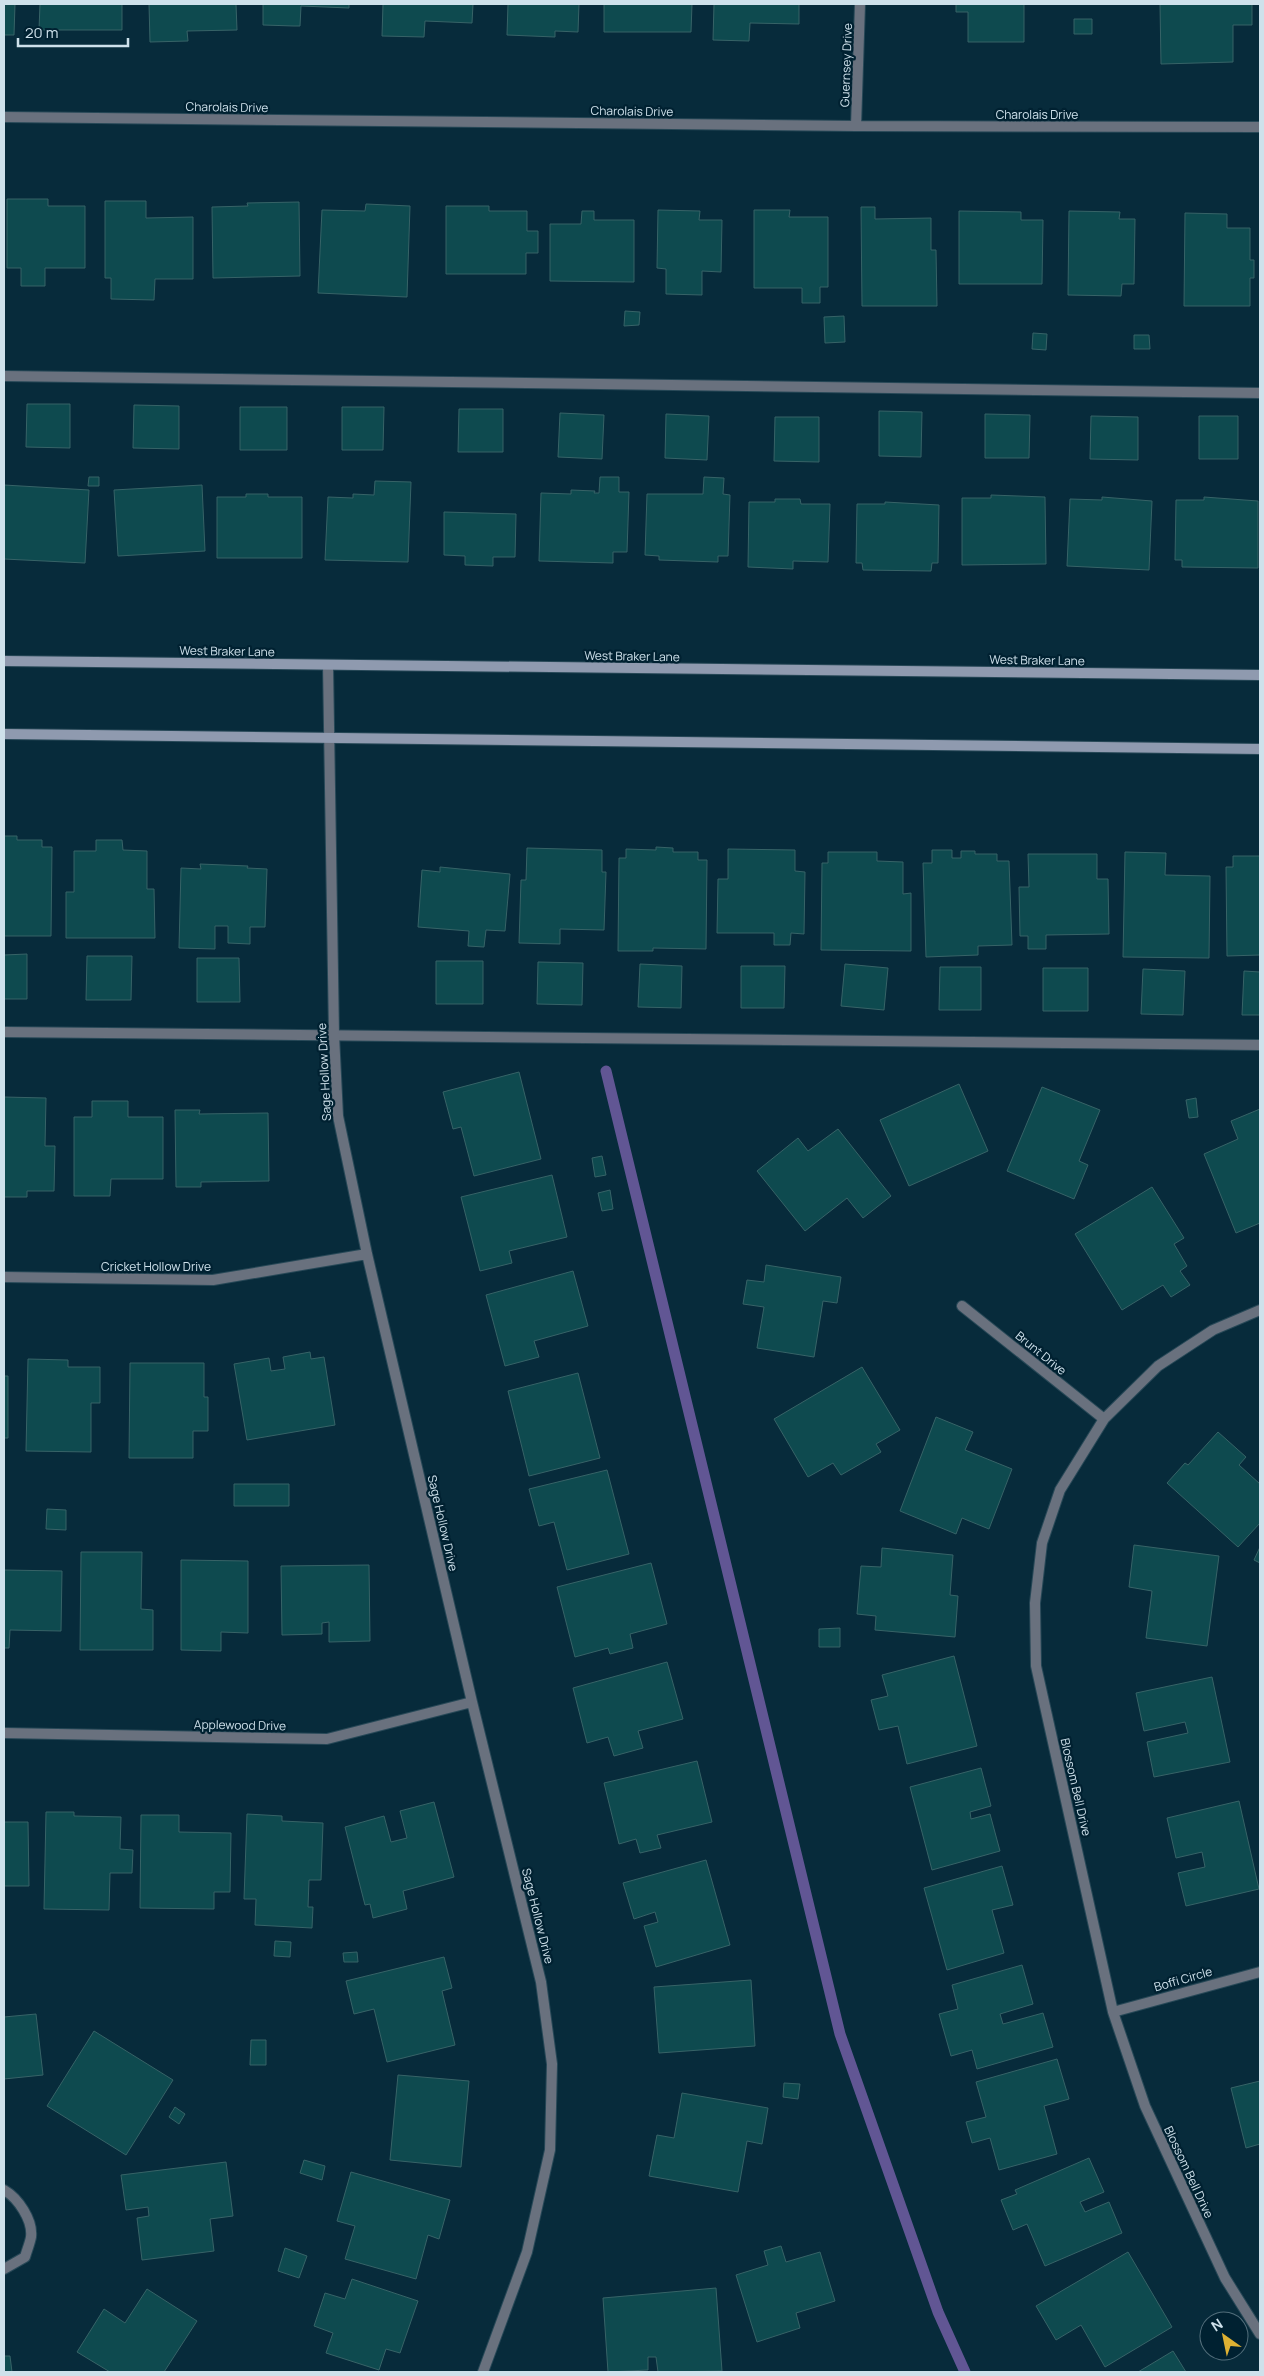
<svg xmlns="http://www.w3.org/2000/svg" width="1264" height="2376" font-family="Manrope,sans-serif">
	<rect width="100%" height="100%" fill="#072b3b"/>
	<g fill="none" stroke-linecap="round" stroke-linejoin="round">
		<path stroke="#615694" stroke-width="11" d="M606 1071 840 2034 938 2312 965 2372"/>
	</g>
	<path fill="#0e4a4f" stroke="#376367" d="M4 4H15L14 35H4Z
		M40 4H122V30H39Z
		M149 4H236L237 30 187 31 188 41 150 42Z
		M263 4H349V8L301 6 300 26H294L263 25Z
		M383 4H473L472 23 425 21 424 37 382 36Z
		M508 4H579L578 32 555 31V37L507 35Z
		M604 4H692L691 32H604Z
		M714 4H799V24L750 23 749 41 713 40Z
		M956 4H1024V42H968V12H956Z
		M1160 4H1252V25H1233V62L1161 64Z
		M1074 19H1092V34H1074Z
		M7 199H48V206H85V268H45V286H21V268H7Z
		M105 201H146V218L193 217V279H155L154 300 111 299V278H105Z
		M299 202 300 276 213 278 212 207 248 206 247 203Z
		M366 204 410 206 407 297 318 293 322 210 365 211Z
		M446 206H489V211H527V231H538V253H526V274H446Z
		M861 207H875V219L931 218V250H936L937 306H862Z
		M658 210 700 211 699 220H722L721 272 702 271V295L666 294V269L657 268Z
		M754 210H790L789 217H828V287H820V303H802V288H754Z
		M582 211H594V220H634V282L550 281V224H581Z
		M959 211 1021 212V220H1043L1042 284H959Z
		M1069 211 1120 212 1119 219H1135L1134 284H1122L1121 296 1068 295Z
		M1185 213 1227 214V228H1250V260H1254V278H1250V306H1184Z
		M625 311 640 312 639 325 624 326Z
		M844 316 845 342 825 343 824 317Z
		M1033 333 1047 334 1046 350 1032 349Z
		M1134 335H1149L1150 349H1134Z
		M27 404H70V448L26 447Z
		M134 405 179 406V449L133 448Z
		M240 407H287V450H240Z
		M342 407H384L383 450H342Z
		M459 409H503V452H458Z
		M879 411 922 412 921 457 879 456Z
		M560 413 604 415 602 459 558 457Z
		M666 414 709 416 707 460 665 458Z
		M985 414 1030 415 1029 458H985Z
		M1091 416 1138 417V460L1090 459Z
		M1199 416H1238V459H1199Z
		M775 417H819V462L774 461Z
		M89 477H99V486H88Z
		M600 477H619V492H629L627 552H613V563L539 561 541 493 571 494V490L595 491 594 493H599Z
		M704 477 724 478 723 494 730 495 728 556H718V562L659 560V556L645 555 647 494H703Z
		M375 481 411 482 408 562 325 560 328 497 353 498V494L374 495Z
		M4 485 89 490 85 563 4 559Z
		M202 485 205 551 118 556 114 490Z
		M246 494H268V497H302V558H217V497H246Z
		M991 495 1045 497 1046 564 962 565V498H991Z
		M1102 497 1152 501 1149 570 1067 566 1070 499 1102 500Z
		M1204 497 1258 501V568L1182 567V560H1175L1176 500H1204Z
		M775 499H800L801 504H830L828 562 793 561V569L748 567 749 502H775Z
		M885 502 939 505 938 563H932L931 571 863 570 862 563H856L857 504H885Z
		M444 512 516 514 515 557H493V566L465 565V556L444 555Z
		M4 836H17V840H42V847H52L51 936H4Z
		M96 840H122L123 850 147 851V889H154L155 938H66V892H74V851H96Z
		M656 847 673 848V852H698V860H707L706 949 653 948V951H618L619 858H626V849L656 850Z
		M527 848 602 850V872H606L604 930 560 929V944L519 943 521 880H526Z
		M728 849 795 850V871L805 872 804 934 791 933 790 945H774V933H717L718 879H728Z
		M932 850H952V858H961V851H975V854H997V861H1009L1012 945 978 946V955L926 957 923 863H932Z
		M828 852H877V861L903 862V894L911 893V951L821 950 822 863H828Z
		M1125 852 1166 853 1165 875 1210 876 1209 958 1123 957Z
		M1028 854H1097V879H1108L1109 934 1046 935V949H1028V936H1020L1019 887H1029Z
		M1233 856H1260V955L1227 956 1226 867H1233Z
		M200 864 248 866 247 868 267 869 265 927H250V944L228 943V926H215V949L179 948 181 868 201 869Z
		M440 867 510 874 505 931 486 930 484 947 468 946 469 931 418 927 422 870 440 872Z
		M27 954V999H4V955Z
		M87 956H132L131 1000H86Z
		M197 958H239L240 1002H197Z
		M436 961H483V1004H436Z
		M538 962 583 963 582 1005 537 1004Z
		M640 964 682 966 681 1008 638 1007Z
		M845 964 888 968 884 1010 841 1006Z
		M741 966H785L784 1008H741Z
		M940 967H981V1010H939Z
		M1043 968H1088V1011H1043Z
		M1143 969 1185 971 1183 1015 1141 1014Z
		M1244 971 1260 972V1015H1242Z
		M519 1072 541 1159 474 1176 461 1127 453 1129 443 1092Z
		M959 1084 988 1151 909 1186 880 1120Z
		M1042 1087 1100 1110 1079 1161 1088 1165 1074 1199 1007 1171Z
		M4 1097 46 1098 45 1146H55L54 1191H27V1197H4Z
		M1196 1098 1198 1117 1189 1118 1186 1100Z
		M92 1101H128V1117H163V1179H111L110 1196H74V1117H92Z
		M1260 1109V1223L1236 1233 1204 1154 1238 1139 1231 1121Z
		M175 1110H200L199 1114 268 1113 269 1181 201 1182V1187H176Z
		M838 1129 891 1196 863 1218 847 1198 805 1231 757 1171 798 1138 808 1151Z
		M602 1156 606 1175 595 1177 592 1158Z
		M552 1175 567 1237 509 1251 512 1263 480 1271 461 1197Z
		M1152 1187 1184 1238 1174 1244 1187 1266 1180 1271 1190 1285 1171 1297 1163 1285 1122 1310 1075 1234Z
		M610 1190 613 1209 602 1211 598 1193Z
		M766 1265 841 1277 837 1303 823 1301 814 1357 757 1348 764 1307 743 1304 747 1280 764 1282Z
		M573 1271 588 1326 534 1341 539 1357 505 1366 486 1295Z
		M310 1352 311 1359 324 1357 335 1425 247 1440 234 1364 269 1358 271 1371 285 1369 283 1357Z
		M28 1359 68 1360V1367H100V1403H91V1452L26 1451Z
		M130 1363H204V1397H208V1431H193V1458H129Z
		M862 1367 900 1430 876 1444 881 1452 841 1475 833 1463 808 1477 774 1419Z
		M578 1373 600 1458 529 1476 508 1391Z
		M4 1376H8V1438H4Z
		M936 1417 973 1432 965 1450 1012 1469 989 1529 962 1518 956 1534 900 1511Z
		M1218 1432 1246 1457 1239 1465 1260 1484V1523L1238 1547 1167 1483 1185 1463 1188 1465Z
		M607 1470 629 1554 567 1570 554 1522 539 1526 529 1489Z
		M234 1484H289V1506H234Z
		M47 1509 66 1510V1530L46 1529Z
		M1134 1545 1219 1556 1207 1646 1146 1638 1152 1591 1129 1587Z
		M1260 1547V1563L1254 1560Z
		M882 1548 953 1555 950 1595 958 1596 955 1637 875 1630 876 1616 857 1614 861 1566 881 1567Z
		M81 1552H142L141 1609 153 1610V1650H80Z
		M181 1560 248 1561V1633L221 1632V1651L181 1650Z
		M651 1563 667 1624 630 1634 633 1648 610 1654 608 1648 575 1657 557 1587Z
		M369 1565 370 1641 329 1642V1622L322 1623V1634L282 1635 281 1566Z
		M4 1570 62 1571 61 1631 10 1630 9 1648H4Z
		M840 1628V1647H819V1629Z
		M954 1656 977 1746 907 1764 898 1726 879 1730 871 1700 888 1696 882 1675Z
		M667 1662 683 1719 638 1731 643 1748 614 1756 608 1737 587 1743 573 1688Z
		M1212 1677 1230 1762 1154 1777 1147 1742 1188 1733 1185 1722 1144 1731 1136 1693Z
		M697 1761 712 1822 657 1835 661 1848 640 1853 636 1839 619 1844 604 1783Z
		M981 1768 991 1806 970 1812 971 1819 990 1814 1000 1851 932 1870 910 1787Z
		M1239 1801 1259 1889 1186 1906 1178 1873 1205 1867 1202 1852 1176 1858 1167 1818Z
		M434 1802 454 1877 403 1891 407 1909 373 1918 370 1904 365 1905 345 1827 384 1816 391 1842 407 1838 400 1811Z
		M46 1812H74V1816L121 1817 120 1849 133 1850 132 1873H110L109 1910 44 1909Z
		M247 1814 282 1816V1821L323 1823 321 1880H309L308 1907H313L312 1928 255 1925 256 1899H244Z
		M141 1815H179V1832L231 1833 230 1892H214V1909L140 1908Z
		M4 1822H28L29 1886H4Z
		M706 1860 730 1945 656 1967 644 1926 658 1922 655 1912 634 1919 623 1883Z
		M1002 1866 1013 1905 992 1910 1004 1953 947 1970 924 1888Z
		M275 1941 291 1942 290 1957 274 1956Z
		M357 1952 358 1962H344L343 1953Z
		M444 1957 452 1988 442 1991 455 2045 387 2062 374 2009 354 2014 346 1981Z
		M1022 1965 1033 2004 1000 2014 1003 2024 1043 2013 1053 2047 977 2069 972 2050 951 2056 939 2014 958 2009 952 1985Z
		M751 1980 755 2046 659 2053 654 1987Z
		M36 2014 43 2075 4 2079V2017Z
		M94 2031 173 2080 126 2155 47 2106Z
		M251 2040H266V2065H250Z
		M1057 2059 1069 2099 1044 2106 1057 2154 999 2170 990 2138 972 2143 966 2122 986 2117 976 2082Z
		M398 2075 469 2081 461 2167 390 2160Z
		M1260 2081V2144L1246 2148 1231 2088Z
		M784 2083 800 2084 798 2099 783 2097Z
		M682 2093 768 2108 762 2144 747 2141 738 2192 649 2176 657 2135 674 2138Z
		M175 2107 185 2114 179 2124 169 2117Z
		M1089 2158 1104 2192 1080 2202 1085 2212 1109 2202 1122 2233 1045 2266 1027 2224 1013 2230 1001 2200 1017 2194 1015 2190Z
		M304 2160 325 2166 322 2180 300 2173Z
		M226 2162 233 2216 210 2219 214 2251 142 2260 137 2218 149 2216 148 2207 126 2210 121 2175Z
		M351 2172 450 2200 439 2239 428 2235 416 2279 345 2259 355 2226 337 2221Z
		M781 2246 786 2262 820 2252 835 2301 796 2313 800 2328 757 2342 736 2275 768 2265 764 2251Z
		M285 2248 307 2256 299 2278 278 2271Z
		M1128 2252 1172 2327 1105 2367 1081 2325 1056 2340 1036 2306Z
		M352 2279 418 2301 400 2353 386 2349 379 2370 326 2353 333 2333 314 2326 325 2293 345 2299Z
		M716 2288 722 2371 658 2372 656 2357H648V2370L608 2372 603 2298Z
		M147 2289 197 2321 164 2372H110L77 2352 104 2309 125 2323Z
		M1173 2351 1186 2372H1138Z
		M4 2356H10L12 2372H4Z"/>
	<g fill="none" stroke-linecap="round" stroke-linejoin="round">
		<g stroke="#274857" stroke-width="12">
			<path id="service" d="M4 376 1260 393
				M4 1032 1260 1045"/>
		</g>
		<g stroke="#274857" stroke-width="12">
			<path id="minor" d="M4 117 856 126 1260 127
				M856 126 860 4
				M328 665 334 1035 338 1116 367 1254 472 1702 541 1982 552 2064 550 2150 527 2252 483 2372
				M4 1277 213 1280 367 1254
				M962 1306 1104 1419
				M1260 1310 1213 1330 1158 1366 1104 1419 1060 1490 1042 1543 1035 1603 1036 1666 1113 2012 1145 2106 1225 2278 1260 2334
				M4 1733 327 1739 472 1702
				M1113 2012 1260 1972
				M4 2190C18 2198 33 2220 31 2237 30 2243 27 2250 25 2257L4 2269"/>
		</g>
		<g stroke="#274857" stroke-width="12">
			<path id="secondary" d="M4 661 1260 675
				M4 734 1260 749"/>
		</g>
		<use href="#service" stroke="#69717e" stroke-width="10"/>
		<use href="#minor" stroke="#69717e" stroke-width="10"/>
		<use href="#secondary" stroke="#8f9aaf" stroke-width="10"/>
	</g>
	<g text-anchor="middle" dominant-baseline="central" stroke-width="4.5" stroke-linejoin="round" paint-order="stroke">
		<g font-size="12" fill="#cee1eb" stroke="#002131">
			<text transform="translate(846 65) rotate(-88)">Guernsey Drive</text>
			<text transform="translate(227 107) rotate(1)">Charolais Drive</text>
			<text transform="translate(632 111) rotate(1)">Charolais Drive</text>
			<text x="1037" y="114">Charolais Drive</text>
			<text transform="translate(227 651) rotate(1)">West Braker Lane</text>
			<text transform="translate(632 656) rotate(1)">West Braker Lane</text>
			<text transform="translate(1037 660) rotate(1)">West Braker Lane</text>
			<text transform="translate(324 1072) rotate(-93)">Sage Hollow Drive</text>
			<text x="156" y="1266">Cricket Hollow Drive</text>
			<text transform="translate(1041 1353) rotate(39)">Brunt Drive</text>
			<text transform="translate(443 1523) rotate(77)">Sage Hollow Drive</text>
			<text transform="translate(240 1725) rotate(1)">Applewood Drive</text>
			<text transform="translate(1076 1787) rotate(77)">Blossom Bell Drive</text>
			<text transform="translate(538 1916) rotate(76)">Sage Hollow Drive</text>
			<text transform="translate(1183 1979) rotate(-16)">Boffi Circle</text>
			<text transform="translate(1189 2172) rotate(65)">Blossom Bell Drive</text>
		</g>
	</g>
	<rect width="1264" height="2376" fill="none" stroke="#cee1eb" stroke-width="10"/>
	<g transform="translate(1224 2336) rotate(327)"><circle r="24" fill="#002131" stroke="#526e7b"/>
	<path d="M0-4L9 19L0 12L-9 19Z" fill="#deb133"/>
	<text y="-8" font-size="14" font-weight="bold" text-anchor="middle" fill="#cee1eb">N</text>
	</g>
	<path d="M18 38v8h110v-8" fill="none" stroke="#cee1eb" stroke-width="2.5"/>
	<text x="25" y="38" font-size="15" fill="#cee1eb" stroke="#002131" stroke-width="4" paint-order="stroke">20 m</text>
</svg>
